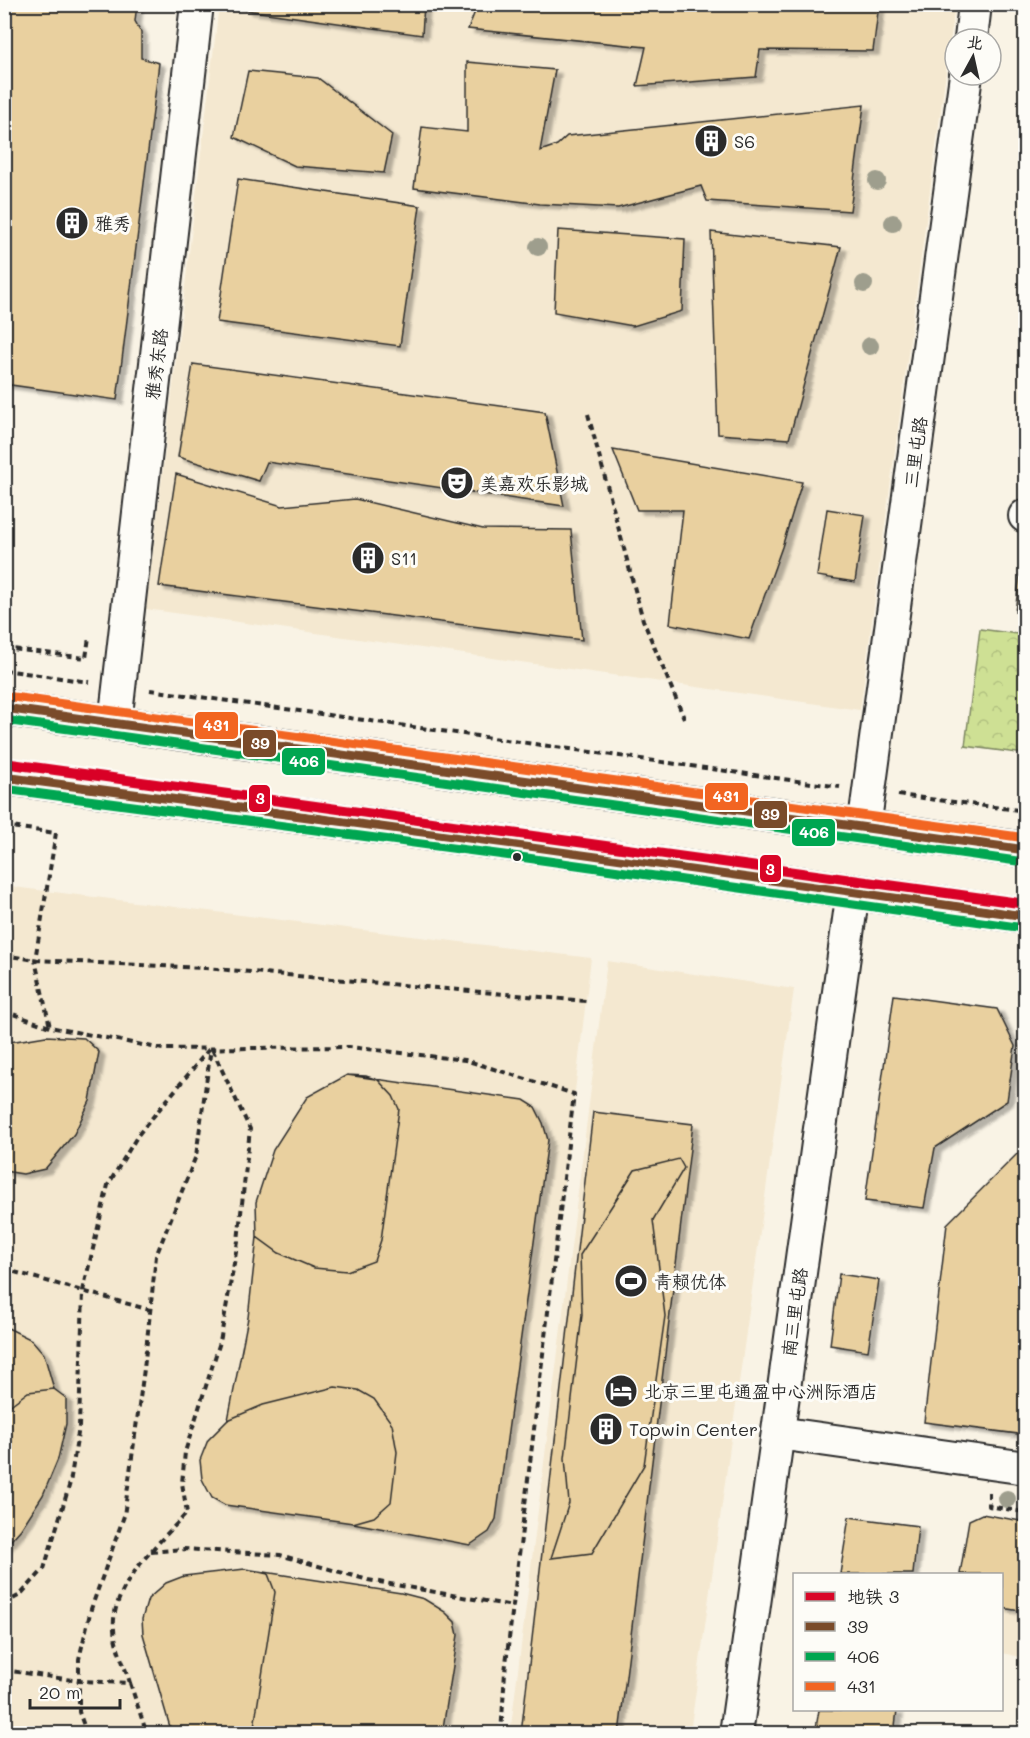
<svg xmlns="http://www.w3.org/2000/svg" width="1030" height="1738" font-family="Mali,'LXGW WenKai TC',sans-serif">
	<defs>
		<pattern id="park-crowns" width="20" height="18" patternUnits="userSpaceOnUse" patternTransform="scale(1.5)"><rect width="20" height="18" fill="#cee094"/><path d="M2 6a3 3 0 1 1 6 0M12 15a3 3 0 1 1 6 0" fill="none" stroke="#b1c080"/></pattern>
		<filter id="shadow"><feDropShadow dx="6" dy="4" stdDeviation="1.5" flood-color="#0004"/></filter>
	</defs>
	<rect width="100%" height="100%" fill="#f9f3e5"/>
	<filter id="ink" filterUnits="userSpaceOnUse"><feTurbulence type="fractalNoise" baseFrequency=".0167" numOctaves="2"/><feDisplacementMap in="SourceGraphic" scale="12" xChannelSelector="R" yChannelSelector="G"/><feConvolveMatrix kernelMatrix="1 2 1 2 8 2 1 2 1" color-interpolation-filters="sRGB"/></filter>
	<g filter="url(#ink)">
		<path fill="#f4e8d0" d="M219 5H955L860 710 146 609Z
			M5 886 591 958 498 1733 5 1734Z
			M607 961 794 989 690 1733 510 1734Z
			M1002 1609 1025 1614V1658L1002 1653Z"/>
		<path fill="url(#park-crowns)" stroke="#7c8660" stroke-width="1.5" d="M980 629 1025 635V754L965 746Z"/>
		<path fill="#e9d09f" stroke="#2b2b2b" stroke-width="1.5" filter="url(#shadow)" d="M4 4H137L135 21 141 32V58L159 63 117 400 4 384Z
			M246 4H424L422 35 246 10Z
			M478 4H879L873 51 760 50 756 77 637 86 646 47 468 29Z
			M467 62 555 70 540 151 557 145 567 136 864 105 850 211 707 201 701 186 618 208 540 204 414 188 422 127 467 132Z
			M248 71 318 78 392 135 384 173 295 166 234 137Z
			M238 179 420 206 400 346 217 322Z
			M558 230 685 239 682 311 633 326 554 312Z
			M711 232 841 247 789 439 718 434Z
			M193 364 545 412 564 506 267 462 259 481 178 457Z
			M613 450 802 482 782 547 749 639 670 624 683 510H637Z
			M176 474 282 506 355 499 483 529 571 530 582 640 159 586Z
			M827 509 865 515 855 582 817 576Z
			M1022 558H1026V613L1015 612Z
			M894 995 997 1009 1015 1046 1007 1101 935 1148 924 1208 865 1201Z
			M46 1036 84 1038 99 1052 90 1101 74 1134 45 1169 23 1174 4 1171V1043Z
			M46 1036 84 1038 99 1052 90 1101 74 1134 45 1169 23 1174 4 1171V1043Z
			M347 1075 366 1076 378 1080 393 1096 399 1109 381 1240 374 1261 347 1271 314 1268 279 1253 257 1237 256 1202 273 1150 307 1097Z
			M347 1075 524 1100 535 1107 543 1123 548 1140 496 1519 489 1532 470 1545 353 1523 225 1505 212 1498 202 1479 200 1460 208 1440 228 1420 248 1318 257 1237 256 1202 273 1150 307 1097Z
			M593 1112 693 1124 619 1734H521Z
			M1026 1145V1435L924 1422 947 1224Z
			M679 1159 684 1168 653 1220 665 1316 644 1465 592 1553 551 1558 569 1503 565 1458 582 1315 580 1255 635 1170Z
			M839 1274 879 1280 868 1351 830 1345Z
			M4 1326 32 1340 44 1354 54 1389 66 1398V1424L58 1459 43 1495 21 1529 4 1548Z
			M335 1387 358 1390 374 1399 392 1424 397 1452 391 1502 374 1517 353 1523 225 1505 212 1498 202 1479 200 1460 208 1440 228 1420 263 1405Z
			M54 1389 66 1398V1424L58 1459 43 1495 21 1529 4 1548V1410L28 1392Z
			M982 1514 1026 1522V1612L1002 1608V1574H960L969 1520Z
			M849 1517 918 1526 913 1574H840Z
			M245 1569 268 1574 275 1592 253 1734H172L143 1634 142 1619 148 1599 166 1583 184 1576Z
			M245 1569 401 1593 424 1599 445 1612 455 1622 458 1635 442 1734H172L143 1634 142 1619 148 1599 166 1583 184 1576Z
			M819 1710H897L894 1734H815Z"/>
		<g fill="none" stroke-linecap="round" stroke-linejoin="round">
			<g stroke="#2b2b2b" stroke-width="36">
				<path id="minor" d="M971 39 975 4
					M1025 516H1026
					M115 723 197 4
					M864 828 966 75
					M778 1433 1026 1468
					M736 1734 853 891"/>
			</g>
			<g stroke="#2b2b2b" stroke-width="38">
				<path id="major" d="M4 708 1026 850
					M4 777 522 845 1026 916"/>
			</g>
			<path stroke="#2b2b2b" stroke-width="4" stroke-dasharray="6 4.5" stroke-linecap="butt" d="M588 414 643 620 684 718
				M4 648 86 658 89 637
				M4 670 89 682
				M150 690 840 787
				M898 795 1026 811
				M4 826 56 833 35 960 50 1027
				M4 955 35 960 205 968 586 1001
				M4 1011 50 1027 163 1049 349 1047 465 1060 574 1094 505 1672 501 1734
				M4 1269 150 1310
				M989 1492V1506L1024 1512 1023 1521
				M151 1552 184 1549 280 1555 368 1580 513 1606
				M4 1604 20 1595 44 1569 70 1483 79 1427 83 1291 108 1185 138 1135 210 1048
				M4 1670 79 1681 130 1683C125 1666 115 1647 114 1629 110 1586 160 1542 187 1513L182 1483 185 1452 220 1342 238 1241 250 1129 211 1047
				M130 1683 147 1734
				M87 1734 79 1712V1659L91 1609 124 1516 144 1369 156 1256 196 1156 211 1048"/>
			<use href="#minor" stroke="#fdfcf7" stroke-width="32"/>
			<use href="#major" stroke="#f8e281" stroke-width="33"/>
			<g stroke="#fdfcf7" stroke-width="14">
				<path id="bus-1" d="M4 708 1026 850
					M4 777 522 845 1026 916"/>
			</g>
			<g stroke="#fdfcf7" stroke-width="14">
				<path id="bus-2" d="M4 720 1024 862
					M4 789 520 857 1024 928"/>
			</g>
			<g stroke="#fdfcf7" stroke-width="14">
				<path id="bus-3" d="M6 696 1026 838
					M6 765 524 833 1026 904"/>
			</g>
			<use href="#bus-1" stroke="#7a4b2a" stroke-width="9"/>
			<use href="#bus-2" stroke="#00a651" stroke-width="9"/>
			<use href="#bus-3" stroke="#f26522" stroke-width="9"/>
			<g stroke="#fdfcf7" stroke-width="15">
				<path id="metro-1" d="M4 763 1026 904"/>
			</g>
			<use href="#metro-1" stroke="#d90627" stroke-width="10"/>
		</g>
		<g fill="#9e9e8d">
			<circle cx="877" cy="181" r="9"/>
			<circle cx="893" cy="223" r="9"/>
			<circle cx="538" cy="247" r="9"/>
			<circle cx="864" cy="284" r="9"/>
			<circle cx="870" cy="346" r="9"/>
			<circle cx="1007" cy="1499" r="9"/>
		</g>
	</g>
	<defs>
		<g id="building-disc" transform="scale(1.725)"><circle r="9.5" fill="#2b2b2b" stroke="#fdfcf7"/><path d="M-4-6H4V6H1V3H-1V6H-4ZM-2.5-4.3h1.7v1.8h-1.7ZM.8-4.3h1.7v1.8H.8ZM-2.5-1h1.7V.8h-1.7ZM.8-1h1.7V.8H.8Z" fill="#fff"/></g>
		<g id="theatre-disc" transform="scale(1.725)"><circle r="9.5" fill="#2b2b2b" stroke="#fdfcf7"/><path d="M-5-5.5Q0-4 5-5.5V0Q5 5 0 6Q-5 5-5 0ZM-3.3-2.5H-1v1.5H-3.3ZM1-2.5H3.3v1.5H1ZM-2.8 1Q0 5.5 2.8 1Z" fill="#fff"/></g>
		<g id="stadium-disc" transform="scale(1.725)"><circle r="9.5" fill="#2b2b2b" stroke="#fdfcf7"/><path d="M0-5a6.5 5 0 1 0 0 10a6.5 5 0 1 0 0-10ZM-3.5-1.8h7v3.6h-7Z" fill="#fff"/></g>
		<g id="hotel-disc" transform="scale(1.725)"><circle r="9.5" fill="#2b2b2b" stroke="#fdfcf7"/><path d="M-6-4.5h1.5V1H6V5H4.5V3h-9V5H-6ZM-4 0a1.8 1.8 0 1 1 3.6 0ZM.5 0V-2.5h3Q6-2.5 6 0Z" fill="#fff"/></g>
	</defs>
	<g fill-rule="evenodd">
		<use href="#building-disc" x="711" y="141"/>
		<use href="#building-disc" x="72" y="223"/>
		<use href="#theatre-disc" x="457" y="483"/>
		<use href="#building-disc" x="368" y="558"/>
		<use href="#stadium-disc" x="631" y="1281"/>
		<use href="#hotel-disc" x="621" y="1391"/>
		<use href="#building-disc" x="606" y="1429"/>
	</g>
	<circle fill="#2b2b2b" stroke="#fdfcf7" stroke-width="2" cx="517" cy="857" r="5"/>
	<g text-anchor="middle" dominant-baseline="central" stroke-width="6" stroke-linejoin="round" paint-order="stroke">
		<g font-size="18" fill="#2b2b2b" stroke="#fdfcf7" text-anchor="start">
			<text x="734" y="141">S6</text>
			<text x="95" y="223">雅秀</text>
			<text x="480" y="483">美嘉欢乐影城</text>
			<text x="391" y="558">S11</text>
			<text x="654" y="1281">青赖优体</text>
			<text x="644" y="1391">北京三里屯通盈中心洲际酒店</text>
			<text x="629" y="1429">Topwin Center</text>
		</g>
		<g font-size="18" fill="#2b2b2b" stroke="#fdfcf7">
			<text transform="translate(156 364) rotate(-83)">雅秀东路</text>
			<text transform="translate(915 452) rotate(-82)">三里屯路</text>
			<text transform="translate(794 1312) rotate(-82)">南三里屯路</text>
		</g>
	</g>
	<g stroke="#fdfcf7" stroke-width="2">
		<rect x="194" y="711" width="45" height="29" rx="6" fill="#f26522"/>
		<rect x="242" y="729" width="35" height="29" rx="6" fill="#7a4b2a"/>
		<rect x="281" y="747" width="45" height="29" rx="6" fill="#00a651"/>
		<rect x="704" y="782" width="45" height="29" rx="6" fill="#f26522"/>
		<rect x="248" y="784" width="23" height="29" rx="6" fill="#d90627"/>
		<rect x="753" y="800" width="35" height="29" rx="6" fill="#7a4b2a"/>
		<rect x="791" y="818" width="45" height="29" rx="6" fill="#00a651"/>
		<rect x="759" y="854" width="23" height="29" rx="6" fill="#d90627"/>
	</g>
	<g font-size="16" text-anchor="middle" font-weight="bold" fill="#fff">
		<text x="216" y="731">431</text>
		<text x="260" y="749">39</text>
		<text x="304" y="767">406</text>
		<text x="726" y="802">431</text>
		<text x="260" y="804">3</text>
		<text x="770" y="820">39</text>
		<text x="814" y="838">406</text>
		<text x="770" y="875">3</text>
	</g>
	<rect width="1030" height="1738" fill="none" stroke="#fdfcf7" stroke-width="24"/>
	<rect x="12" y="12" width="1006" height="1714" fill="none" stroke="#2b2b2b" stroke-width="2" filter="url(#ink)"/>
	<rect x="793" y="1573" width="210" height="138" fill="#fdfcf7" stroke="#a9a8a5" stroke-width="1.5"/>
	<rect x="805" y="1592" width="30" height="9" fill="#d90627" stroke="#a9a8a5" stroke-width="1.5"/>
	<text x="847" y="1603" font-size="18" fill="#2b2b2b">地铁 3</text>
	<rect x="805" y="1622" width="30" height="9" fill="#7a4b2a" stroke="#a9a8a5" stroke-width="1.5"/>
	<text x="847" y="1633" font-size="18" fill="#2b2b2b">39</text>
	<rect x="805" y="1652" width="30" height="9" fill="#00a651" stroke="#a9a8a5" stroke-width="1.5"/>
	<text x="847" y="1663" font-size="18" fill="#2b2b2b">406</text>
	<rect x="805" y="1682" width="30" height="9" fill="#f26522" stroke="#a9a8a5" stroke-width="1.5"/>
	<text x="847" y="1693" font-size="18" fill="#2b2b2b">431</text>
	<g transform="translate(973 57) rotate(8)"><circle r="28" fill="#fdfcf7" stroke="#a9a8a5" stroke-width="1.5"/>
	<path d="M0-4.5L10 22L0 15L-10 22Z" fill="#2b2b2b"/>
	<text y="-9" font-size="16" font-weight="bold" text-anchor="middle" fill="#2b2b2b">北</text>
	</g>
	<path d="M30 1699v9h90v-9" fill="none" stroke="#2b2b2b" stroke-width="3"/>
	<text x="39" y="1699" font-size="18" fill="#2b2b2b" stroke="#fdfcf7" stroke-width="4.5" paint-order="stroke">20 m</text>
</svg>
